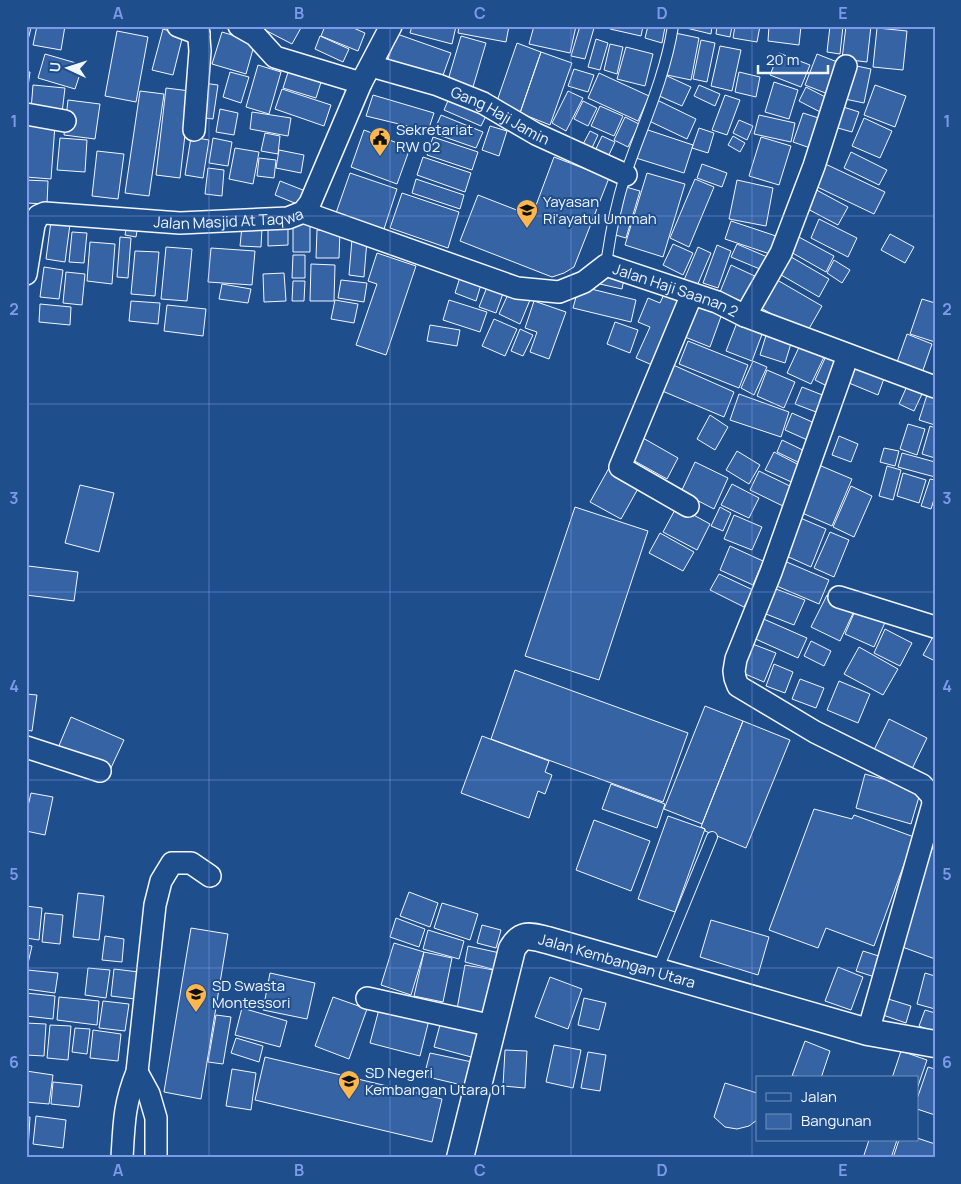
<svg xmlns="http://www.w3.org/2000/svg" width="961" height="1184" font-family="Manrope,sans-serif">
	<rect width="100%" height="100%" fill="#1f4e8c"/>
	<path fill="#3563a3" stroke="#f2f6ff" d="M37 26H65L61 50 33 45Z
		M267 26H302L292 44 265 30Z
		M325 26H349L365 33 358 51 321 36Z
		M412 26H456L452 44 410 33Z
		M459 26H509L506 42 458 33Z
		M534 26H576L570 53 529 44Z
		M580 26 594 28 585 59 571 56Z
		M611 26H643L641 36 610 29Z
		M648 26 665 27 662 43 645 38Z
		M678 26H712L711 34Z
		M717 26H732L730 37 716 34Z
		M735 26H760L757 42 733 38Z
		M769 26H801L799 45 768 41Z
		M830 26H843L840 54 827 52Z
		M846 26H871L867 62 842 59Z
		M26 27 31 28 26 48Z
		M877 28 907 31 903 70 873 67Z
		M163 29 183 35 173 75 152 70Z
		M117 31 148 37 136 102 105 96Z
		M222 32 255 42 246 74 212 64Z
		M675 33 699 38 691 80 667 75Z
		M397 34 451 53 442 78 388 59Z
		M320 36 349 49 343 62 315 49Z
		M461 36 486 43 473 87 448 80Z
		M596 39 608 43 600 70 588 67Z
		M701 40 715 43 707 82 693 79Z
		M517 43 541 52 520 113 496 104Z
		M610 44 623 47 617 74 604 70Z
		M720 46 741 50 732 91 711 86Z
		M626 47 653 54 645 86 617 79Z
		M541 52 572 63 550 125 520 113Z
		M779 53 810 65 801 87 770 75Z
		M45 54 83 65 75 89 38 78Z
		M817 54 845 65 833 96 805 85Z
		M847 64 871 69 864 103 840 98Z
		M258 65 281 72 269 114 246 107Z
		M290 66 323 76 316 98 283 88Z
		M574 69 594 75 588 92 568 86Z
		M26 72H30L26 101Z
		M230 72 249 77 241 103 223 97Z
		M739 72 760 77 756 97 735 92Z
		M599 73 649 96 638 121 588 98Z
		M665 75 691 87 682 106 657 95Z
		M774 82 798 90 789 119 765 112Z
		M203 83 218 85 213 119 198 117Z
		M33 85 65 88 62 113 31 110Z
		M699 85 720 94 715 106 694 96Z
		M875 85 906 96 895 127 864 115Z
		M806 87 833 101 826 115 799 101Z
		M166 88 190 91 180 178 156 175Z
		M282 89 331 105 324 126 275 109Z
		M140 91 164 94 149 196 125 193Z
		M568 91 583 98 566 131 552 123Z
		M373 95 434 113 428 131 366 116Z
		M725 95 740 100 727 135 712 130Z
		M450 96 488 112 481 126 444 110Z
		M68 100 100 104 95 139 64 135Z
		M657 100 696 119 687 139 647 120Z
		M583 101 597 108 588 126 574 119Z
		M837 105 859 112 852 132 831 126Z
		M600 106 623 116 614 136 591 126Z
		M220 109 238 113 234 135 216 132Z
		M252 112 291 118 288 136 250 129Z
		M803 113 825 120 816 150 793 142Z
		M441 115 483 132 476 148 433 133Z
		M759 115 795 123 791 142 754 134Z
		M625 117 639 124 628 147 614 140Z
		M864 118 892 131 880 158 852 146Z
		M739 120 753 126 747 140 733 133Z
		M26 123 55 125 51 179 26 177Z
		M490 126 507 131 499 156 482 150Z
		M699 128 714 133 708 153 692 148Z
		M645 129 693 145 684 173 636 158Z
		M364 130 410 148 397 184 351 167Z
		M590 131 598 135 591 150 582 146Z
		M265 133 280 136 278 154 261 151Z
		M602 136 615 142 607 159 594 153Z
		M733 136 745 143 740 152 728 145Z
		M191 137 209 140 203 178 185 175Z
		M433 137 478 152 472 170 427 155Z
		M761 137 791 146 779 185 749 176Z
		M60 138 87 140 85 172 57 170Z
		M213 138 232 142 228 166 209 163Z
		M235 148 259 152 253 184 229 179Z
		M279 150 304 155 301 173 276 168Z
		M97 151 124 154 118 199 92 196Z
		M851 152 887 170 879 185 844 168Z
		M423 157 471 173 465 192 417 175Z
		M554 157 609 178 574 267 564 273 552 277 460 241 478 195 532 216Z
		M259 158 276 160 274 178 257 176Z
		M819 161 885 192 874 214 809 183Z
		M702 164 727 173 722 187 697 178Z
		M208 168 224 170 222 196 205 194Z
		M350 173 397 189 384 229 336 213Z
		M647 173 685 184 663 257 625 245Z
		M416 179 464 195 460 209 412 193Z
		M695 179 714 187 689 247 670 238Z
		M26 180 48 181 47 204 26 203Z
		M737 180 773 188 766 226 729 219Z
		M280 181 308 192 302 206 275 195Z
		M626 187 640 191 626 238 612 234Z
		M811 187 848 207 838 225 802 206Z
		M402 193 459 212 448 248 390 228Z
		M293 219H310V252H293Z
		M819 219 857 238 848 257 811 238Z
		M51 221 70 224 65 262 46 259Z
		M731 221 779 237 773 255 725 239Z
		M127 224 138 225 136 237 125 235Z
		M288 225V245L268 246V226Z
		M242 226 262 228 261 247 240 246Z
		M317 230 340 231 339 258H316Z
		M72 232 87 233 84 263 69 262Z
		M890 234 914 247 905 263 881 250Z
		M797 236 834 256 826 272 789 251Z
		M120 237 131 238 128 278 117 277Z
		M352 239 367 240 364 277 349 275Z
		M90 242 115 244 112 284 87 281Z
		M673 244 693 253 683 275 663 265Z
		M737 244 772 259 767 272 731 257Z
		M717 245 731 251 718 288 703 283Z
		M166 247 192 249 187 301 161 299Z
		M698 247 711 253 697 286 684 280Z
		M211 248 255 251 252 285 208 282Z
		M135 251 159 252 155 296 131 294Z
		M377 253 416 266 386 355 356 345 377 284 368 281Z
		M786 254 829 279 819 297 776 272Z
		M293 255H305V278H292Z
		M834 260 850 270 842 283 827 273Z
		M311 264 335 265 334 301H310Z
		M731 265 759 278 748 304 720 292Z
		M44 267 63 270 59 299 40 297Z
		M462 271 483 278 476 301 455 293Z
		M66 272 85 274 82 305 63 303Z
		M284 273 286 301 264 302 263 274Z
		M603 273 624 279 622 289 600 284Z
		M772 277 822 306 806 334 756 305Z
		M341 280 367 283 364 302 338 298Z
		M293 281H305L304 301H292Z
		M489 282 505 288 496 313 479 307Z
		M222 284 251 289 248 303 219 299Z
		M579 286 636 300 631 322 573 308Z
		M510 290 530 300 520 324 499 314Z
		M665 292 688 303 659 368 636 358 650 327 638 322 648 298 660 303Z
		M922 299 935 303V342L910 334Z
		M335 300 358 304 354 323 331 319Z
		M449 300 487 312 480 332 443 320Z
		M131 301 160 303 158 324 129 321Z
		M534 301 566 312 549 359 530 352 537 332 525 328Z
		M699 301 723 311 710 347 685 337Z
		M40 304 71 307 70 325 39 322Z
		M167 305 206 309 203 336 164 331Z
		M494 319 517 329 505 356 482 346Z
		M738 320 764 329 752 361 726 351Z
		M615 322 638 330 630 353 607 344Z
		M430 325 460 330 457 346 427 341Z
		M520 329 533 335 523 356 511 351Z
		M768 329 793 337 785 363 760 355Z
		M907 334 932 344 922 373 896 365Z
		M688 341 748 365 739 388 679 364Z
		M800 345 824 357 811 384 787 373Z
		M827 354 845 362 833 389 815 380Z
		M753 361 767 367 754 395 741 388Z
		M858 362 886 373 878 395 849 383Z
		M671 364 734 392 724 417 660 390Z
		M767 370 795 382 784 408 757 396Z
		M907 386 922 394 914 411 899 404Z
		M802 387 830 398 824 415 795 404Z
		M739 394 789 412 781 437 730 420Z
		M927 395 935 398V425L919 420Z
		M792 413 819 425 812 442 785 430Z
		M710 415 728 427 715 450 697 439Z
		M908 424 925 429 917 455 900 449Z
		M930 426 935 428V458L922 454Z
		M839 436 858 444 851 462 832 455Z
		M643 438 678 458 667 479 631 459Z
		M782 440 811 454 806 466 777 452Z
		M884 448 899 451 895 466 880 462Z
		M737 451 760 465 749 484 726 470Z
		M774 452 805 468 798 485 765 470Z
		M902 453 935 462V477L898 467Z
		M695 462 728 478 714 509 681 492Z
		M814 463 852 479 832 526 793 509Z
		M887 466 901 470 893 500 879 496Z
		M609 468 640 485 621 519 590 502Z
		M759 471 794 488 785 507 750 490Z
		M903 473 926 480 919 503 897 496Z
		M930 479 935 480V496L931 509 921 506Z
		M732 484 759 498 749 518 721 505Z
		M80 485 114 493 99 552 65 543Z
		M851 486 872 496 854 537 833 527Z
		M677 506 710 524 697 550 663 532Z
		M575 507 648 531 599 680 525 656Z
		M720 507 731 513 723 531 711 526Z
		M734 515 762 527 752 550 724 539Z
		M798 517 826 529 811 567 782 554Z
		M830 532 849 540 834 577 814 568Z
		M660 533 694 552 683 571 649 553Z
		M730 546 763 561 753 585 720 570Z
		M782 560 829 580 819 604 772 584Z
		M28 566 78 572 74 601 26 595Z
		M719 574 753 590 744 607 710 590Z
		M776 589 805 600 794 625 766 614Z
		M827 595 855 609 840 641 811 627Z
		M858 604 887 618 874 647 845 634Z
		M759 617 807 638 798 658 751 637Z
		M885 629 912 643 900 666 874 653Z
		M935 633V661L923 655Z
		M811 641 831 651 824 666 804 656Z
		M750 643 776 653 764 682 738 671Z
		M859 647 898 669 883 695 844 674Z
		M774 664 793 672 785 693 766 686Z
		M515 670 688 733 663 802 491 739Z
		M800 679 824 688 816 708 792 699Z
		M839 681 870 694 858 723 827 710Z
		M26 694 37 695 32 731 26 730Z
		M705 706 743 721 702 824 664 809Z
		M71 717 124 740 110 770 58 748Z
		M889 719 927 738 911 771 873 752Z
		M743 721 790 740 746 848 705 831V829L701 827Z
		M482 736 549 761 545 772 552 775 545 794 538 791 529 818 461 793Z
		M865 774 921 790 911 824 856 808Z
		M611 784 665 804 657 828 602 809Z
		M31 793 53 797 45 835 26 831V815Z
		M814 809 852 819 854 815 914 837 874 946 826 928 818 948 769 930Z
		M668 816 705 829 675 912 638 899Z
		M594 820 650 841 631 891 576 870Z
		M935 841V959L897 945Z
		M409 892 438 903 430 927 400 916Z
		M78 893 104 896 99 940 73 937Z
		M442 903 478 914 470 940 434 928Z
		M26 906 42 908 39 940 26 938Z
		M45 913 63 915 60 944 42 942Z
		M396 918 425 929 419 947 390 937Z
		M711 920 769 937 758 975 700 957Z
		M482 925 501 930 496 948 477 943Z
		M191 928 228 934 201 1099 164 1092Z
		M428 930 464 941 459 959 423 949Z
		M105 936 124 939 122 962 102 960Z
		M394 943 424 952 411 995 381 985Z
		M26 945 32 946 26 972Z
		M468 946 500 953 496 970 465 962Z
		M863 951 885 958 878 978 856 971Z
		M424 952 452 958 443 1002 414 996Z
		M465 965 494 970 485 1014 457 1009Z
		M838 967 863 977 851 1010 825 1001Z
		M88 968 110 970 106 998 85 995Z
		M114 969 139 972 135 999 111 996Z
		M27 970 58 973 55 993 26 989Z
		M270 973 315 983 307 1019 263 1010Z
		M925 973 935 976V1009L917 1004Z
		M550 977 582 989 568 1029 535 1017Z
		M26 993 55 996 53 1019 26 1016Z
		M59 997 99 1001 97 1025 57 1020Z
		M333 997 367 1009 349 1059 315 1046Z
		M584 998 606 1003 599 1030 578 1025Z
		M885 998 911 1006 906 1023 880 1014Z
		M103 1001 129 1004 125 1031 99 1028Z
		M381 1002 430 1016 420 1056 370 1043Z
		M242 1008 287 1021 280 1047 235 1035Z
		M925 1010 935 1013V1032L919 1026Z
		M216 1015 231 1017 223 1064 208 1062Z
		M441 1021 482 1031 475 1058 434 1047Z
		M26 1023 46 1024 44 1056 26 1055Z
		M50 1025 71 1026 68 1060 47 1058Z
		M75 1028 90 1029 87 1054 72 1052Z
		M93 1030 121 1034 118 1061 90 1058Z
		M236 1038 263 1046 259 1062 231 1053Z
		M805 1041 830 1051 821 1078 792 1076Z
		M554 1045 581 1050 573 1088 546 1082Z
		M505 1050 527 1051 525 1088 503 1086Z
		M901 1051 927 1060 917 1089V1078H892Z
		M588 1052 606 1055 600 1091 581 1088Z
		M430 1053 472 1062 466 1086 424 1076Z
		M265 1057 442 1099 432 1142 255 1100Z
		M928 1067 935 1069V1115L917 1109V1099Z
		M232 1069 256 1073 251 1110 226 1106Z
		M26 1071 53 1075 49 1104 26 1102Z
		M53 1082 82 1085 79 1107 51 1104Z
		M725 1083 757 1093V1120L749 1126 737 1129 725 1127 714 1117Z
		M36 1116 66 1120 63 1148 33 1144Z
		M26 1117H30L28 1150H26Z
		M917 1138 935 1144V1158H893L899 1140H917Z
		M869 1140H897L891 1158H863Z"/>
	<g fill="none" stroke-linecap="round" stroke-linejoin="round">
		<g stroke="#f2f6ff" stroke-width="12">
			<path id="service" d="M606 265C610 235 616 205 625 176 642 126 665 78 673 26
				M657 971 712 837"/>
		</g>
		<g stroke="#f2f6ff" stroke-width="24">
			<g id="minor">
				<path d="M178 26 199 34"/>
				<path d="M239 26 255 35 275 57 361 83"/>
				<path id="s1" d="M371 66 438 85 483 103 536 134 626 175"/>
				<path d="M26 114 65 121"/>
				<path d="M194 130 200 51 198 26"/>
				<path id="s2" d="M303 212 517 288 559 292 584 282 606 265 717 302 745 316 935 387"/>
				<path id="s3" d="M26 274 34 225 38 216 45 213 180 223 288 218 303 212 310 203 361 83 391 26"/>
				<path d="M745 316 781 253 814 166 846 66"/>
				<path d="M848 355 771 572 736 659 734 671 735 678 738 686 815 732 922 785 932 796 933 804 868 1032"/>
				<path d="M688 506 620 467 692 294"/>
				<path d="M839 597 935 627"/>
				<path d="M26 747 100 771"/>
				<path d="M367 998 493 1026"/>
				<path d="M137 1072 149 1094 156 1118V1158"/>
				<path d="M122 1158C124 1123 124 1104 137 1072L155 905 161 881 172 863H191L210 876"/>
			</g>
		</g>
		<g stroke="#f2f6ff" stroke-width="29">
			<g id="tertiary">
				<path id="s4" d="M460 1158 512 949C522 932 530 936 547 940L868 1032 935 1044"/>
			</g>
		</g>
		<use href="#service" stroke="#1f4e8c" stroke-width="10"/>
		<use href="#minor" stroke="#1f4e8c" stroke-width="21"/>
		<use href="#tertiary" stroke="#1f4e8c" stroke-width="26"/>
	</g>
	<path fill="none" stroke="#7d9aea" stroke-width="1" stroke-opacity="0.55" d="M209 26V1158M390 26V1158M571 26V1158M752 26V1158M26 216H935M26 404H935M26 592H935M26 780H935M26 968H935"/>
	<defs>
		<g id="civic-pin" transform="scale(1.125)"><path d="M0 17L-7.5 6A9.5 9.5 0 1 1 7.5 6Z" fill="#ffb74d" stroke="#1f4e8c"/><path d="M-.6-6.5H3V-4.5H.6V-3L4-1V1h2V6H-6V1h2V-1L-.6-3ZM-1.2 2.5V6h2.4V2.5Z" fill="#111"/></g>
		<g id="school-pin" transform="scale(1.125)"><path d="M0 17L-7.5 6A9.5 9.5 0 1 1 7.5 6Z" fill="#ffb74d" stroke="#1f4e8c"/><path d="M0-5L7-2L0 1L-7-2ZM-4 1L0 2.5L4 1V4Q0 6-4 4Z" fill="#111"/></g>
	</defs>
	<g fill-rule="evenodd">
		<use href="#civic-pin" x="380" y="138"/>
		<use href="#school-pin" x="527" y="210"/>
		<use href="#school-pin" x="196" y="994"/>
		<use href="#school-pin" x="349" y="1081"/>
	</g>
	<g text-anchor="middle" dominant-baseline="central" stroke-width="4" stroke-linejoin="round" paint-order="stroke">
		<g font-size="15" fill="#f2f6ff" stroke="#1f4e8c">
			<text stroke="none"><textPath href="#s1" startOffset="139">Gang Haji Jamin</textPath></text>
			<text stroke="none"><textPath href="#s3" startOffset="251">Jalan Masjid At Taqwa</textPath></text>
			<text stroke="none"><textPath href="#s2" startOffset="398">Jalan Haji Saanan 2</textPath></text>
			<text stroke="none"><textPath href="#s4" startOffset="329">Jalan Kembangan Utara</textPath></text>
		</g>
		<g font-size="15" fill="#f2f6ff" stroke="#1f4e8c" text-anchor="start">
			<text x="396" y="129">Sekretariat<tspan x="396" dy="17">RW 02</tspan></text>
			<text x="543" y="201">Yayasan<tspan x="543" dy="17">Ri'ayatul Ummah</tspan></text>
			<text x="212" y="985">SD Swasta<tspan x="212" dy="17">Montessori</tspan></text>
			<text x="365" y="1072">SD Negeri<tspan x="365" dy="17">Kembangan Utara 01</tspan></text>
		</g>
	</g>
	<rect width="961" height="1184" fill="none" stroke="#1f4e8c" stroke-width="55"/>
	<rect x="756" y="1076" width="162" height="65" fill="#1f4e8c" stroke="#7391ba"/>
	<rect x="766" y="1093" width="25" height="8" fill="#1f4e8c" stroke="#7391ba"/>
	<text x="801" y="1102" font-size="15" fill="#f2f6ff">Jalan</text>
	<rect x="766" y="1114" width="25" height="15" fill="#3563a3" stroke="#7391ba"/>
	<text x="801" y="1126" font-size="15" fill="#f2f6ff">Bangunan</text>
	<g transform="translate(68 68) rotate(274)" stroke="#1f4e8c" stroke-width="4" paint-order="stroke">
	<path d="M0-4L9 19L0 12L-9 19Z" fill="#f2f6ff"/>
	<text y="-8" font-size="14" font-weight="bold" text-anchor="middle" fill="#f2f6ff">U</text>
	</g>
	<path d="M758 65v8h70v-8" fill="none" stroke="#f2f6ff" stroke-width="2.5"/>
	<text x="766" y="65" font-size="15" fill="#f2f6ff" stroke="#1f4e8c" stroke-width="4" paint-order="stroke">20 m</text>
	<rect x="28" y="28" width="906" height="1128" fill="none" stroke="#7d9aea" stroke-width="2"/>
	<g font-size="16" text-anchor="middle" font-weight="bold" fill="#7d9aea">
		<text x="118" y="19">A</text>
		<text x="299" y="19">B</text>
		<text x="480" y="19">C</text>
		<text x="662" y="19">D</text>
		<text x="843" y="19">E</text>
		<text x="14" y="127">1</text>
		<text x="947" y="127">1</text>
		<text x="14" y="315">2</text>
		<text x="947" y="315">2</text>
		<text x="14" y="504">3</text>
		<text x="947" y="504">3</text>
		<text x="14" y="692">4</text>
		<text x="947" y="692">4</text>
		<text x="14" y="880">5</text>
		<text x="947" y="880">5</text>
		<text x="14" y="1068">6</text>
		<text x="947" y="1068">6</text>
		<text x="118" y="1176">A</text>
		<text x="299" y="1176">B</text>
		<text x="480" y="1176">C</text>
		<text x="662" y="1176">D</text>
		<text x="843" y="1176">E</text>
	</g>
</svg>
